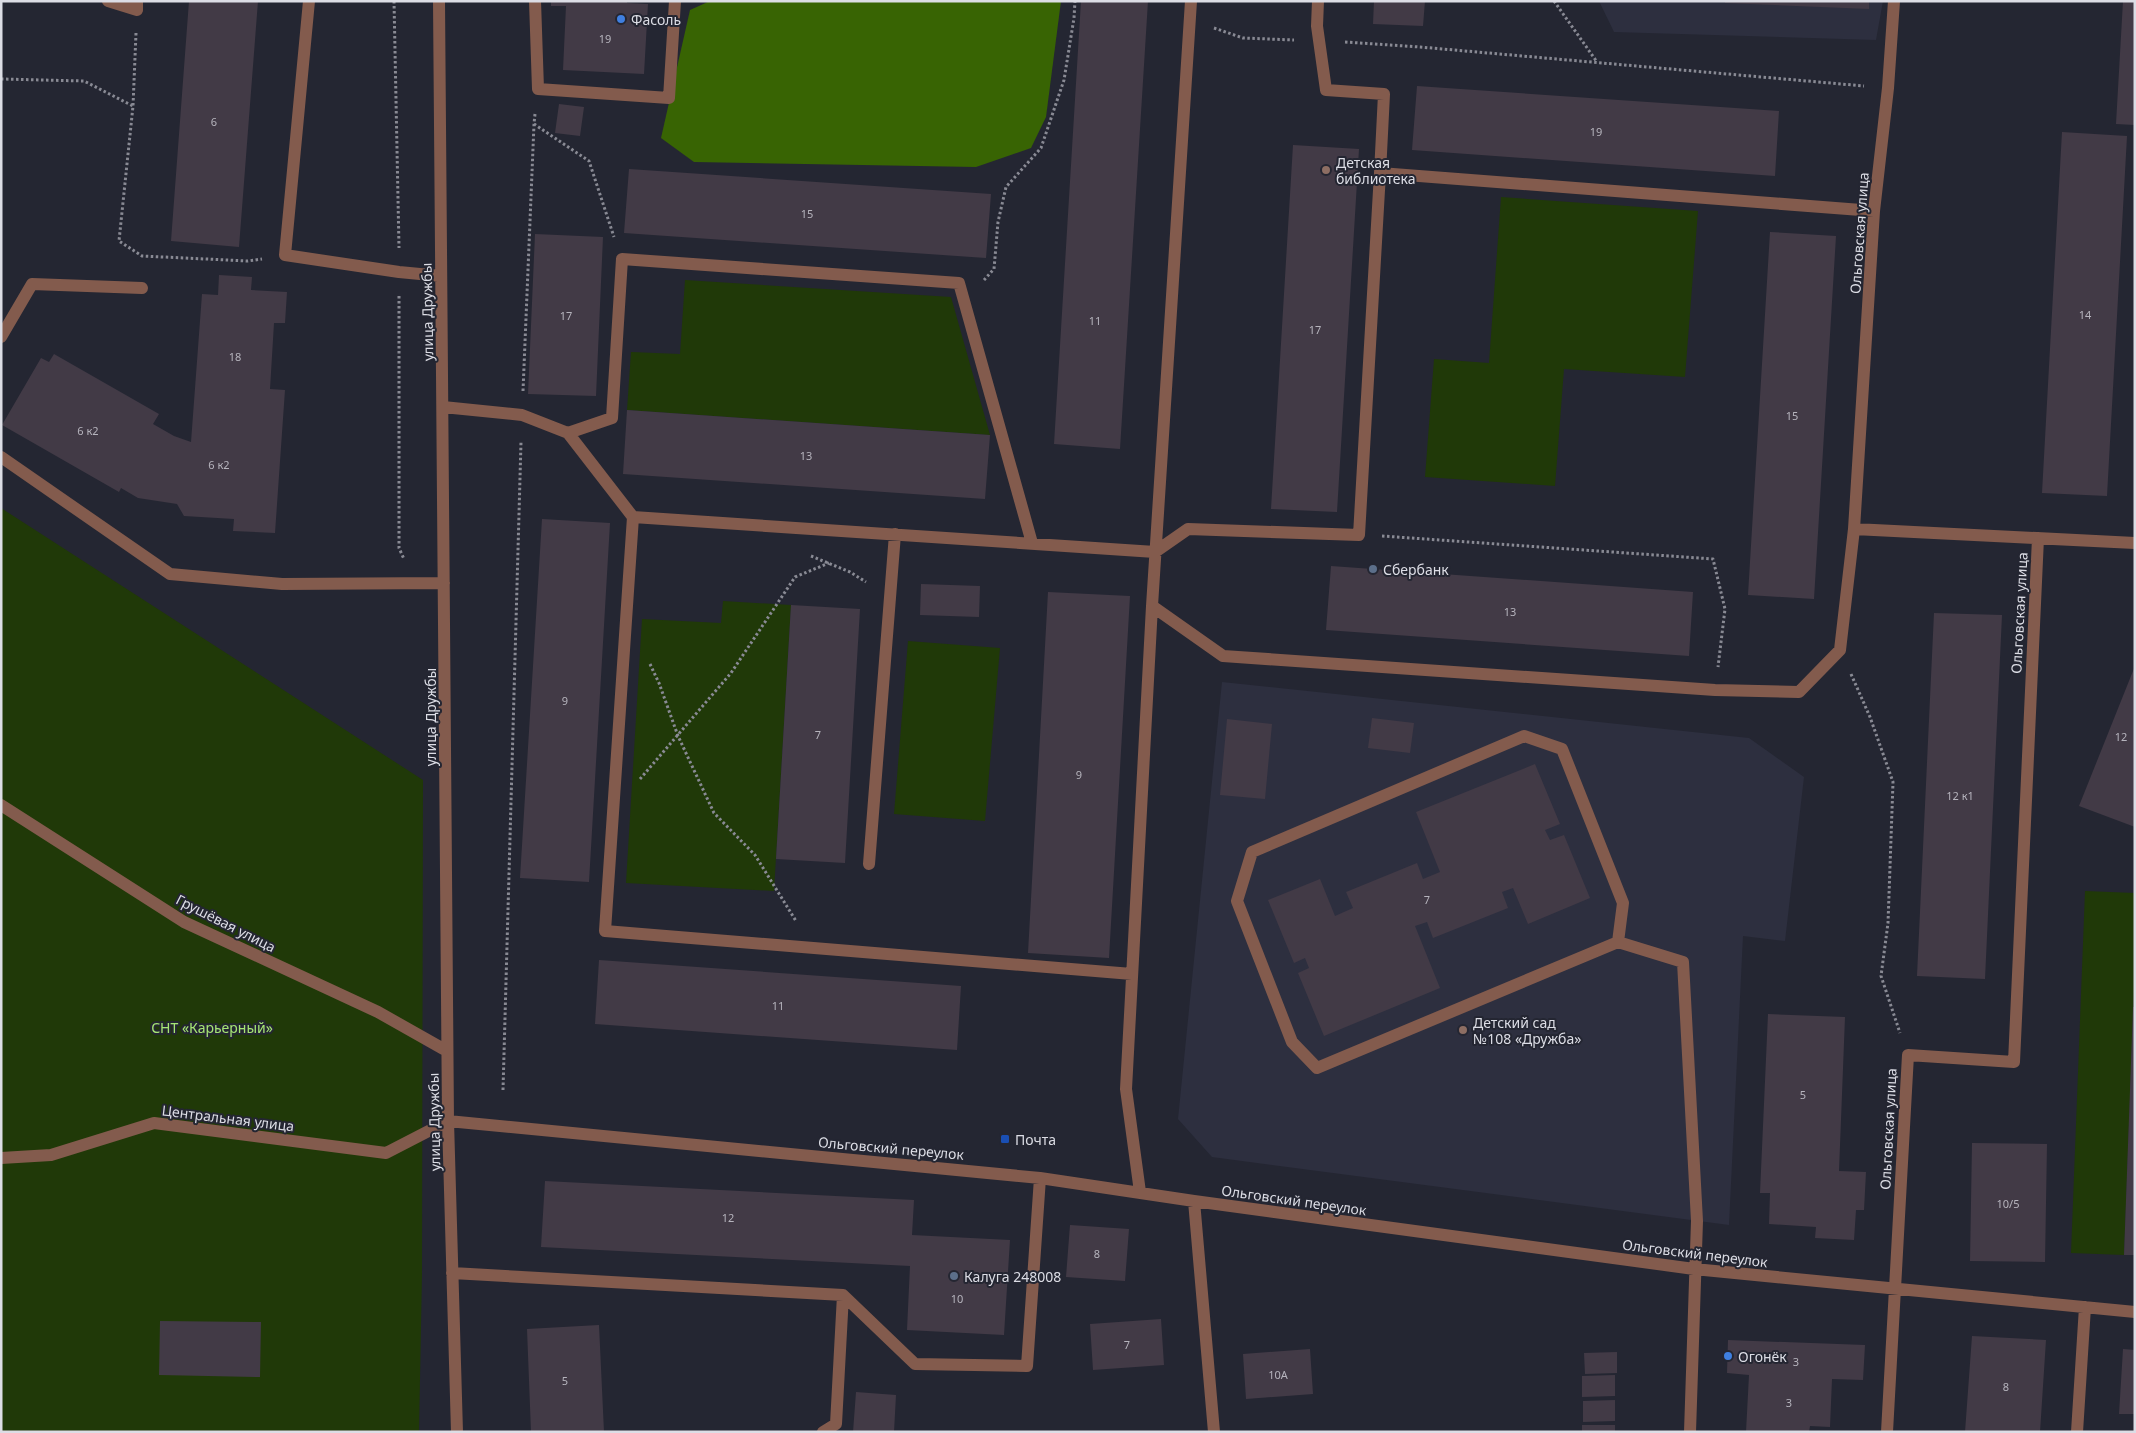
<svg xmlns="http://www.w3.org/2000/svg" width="2136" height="1433" font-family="'Noto Sans',sans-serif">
	<rect width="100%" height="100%" fill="#242632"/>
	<path fill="#2d2f3f" d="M1599 1H1883L1876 40 1614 32Z
		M1222 682 1749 738 1804 777 1785 941 1743 936 1729 1225 1212 1157 1178 1119Z"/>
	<path fill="#203908" d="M1501 197 1698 211 1685 377 1564 369 1555 486 1425 477 1434 359 1489 363Z
		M685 280 951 297 990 435 627 410 631 352 680 354Z
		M1 508 423 780 422 1274 419 1432H1Z
		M723 601 791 605 774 891 626 883 642 619 721 623Z
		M908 641 1000 648 985 821 894 814Z
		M2085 891 2135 893V966L2124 1255 2071 1253Z"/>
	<path fill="#386403" d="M710 1H1061L1046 117 1031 148 976 167 694 162 661 138 690 10Z"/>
	<path fill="#423a46" d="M189 1H258L239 247 171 241Z
		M551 1H627V3L648 4 644 74 563 70 566 6H551Z
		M1081 1H1148L1120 449 1054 444Z
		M1374 1H1425L1423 26 1373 24Z
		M1725 1H1869V9L1725 3Z
		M2123 1H2135V125L2116 124Z
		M1417 86 1779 111 1775 176 1412 150Z
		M559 104 584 107 580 136 555 133Z
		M2062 132 2127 136 2107 496 2042 493Z
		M1293 145 1359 149 1337 512 1271 509Z
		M629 169 991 194 986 258 624 233Z
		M1770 232 1836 236 1814 599 1748 595Z
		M535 234 603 237 596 396 528 394Z
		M219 275 252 277 251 290 287 292 285 323H274L270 389 285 390 275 533 233 531 234 519 184 516 177 504 138 498 121 488 119 492 2 425 41 358 49 362 54 354 159 414 153 424 174 436 191 442 202 294 218 295Z
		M627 410 990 435 985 499 623 474Z
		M542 519 610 523 589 882 520 878Z
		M1331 566 1693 592 1689 656 1326 630Z
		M921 584 980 586 979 617 920 615Z
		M1048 592 1130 596 1109 958 1028 953Z
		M791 605 860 609 845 863 776 859Z
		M1934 613 2002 615 1985 979 1917 976Z
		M2135 666V827L2079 806Z
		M1372 718 1414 723 1410 753 1368 748Z
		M1227 719 1272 724 1265 799 1220 795Z
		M1535 764 1560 824 1545 830 1550 840 1564 835 1590 898 1528 924 1513 888 1502 892 1508 908 1433 938 1427 922 1415 926 1440 988 1324 1036 1298 973 1309 968 1305 958 1294 963 1268 900 1320 879 1335 916 1353 908 1346 892 1417 863 1423 879 1440 872 1416 812Z
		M599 960 961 986 957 1050 595 1024Z
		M2133 1007H2135V1255H2124Z
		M1768 1014 1845 1017 1839 1171 1866 1172 1864 1210H1856L1854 1240 1815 1238 1816 1227 1769 1224 1770 1193H1760Z
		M1972 1143 2047 1144 2045 1262 1970 1261Z
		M545 1181 914 1200 912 1235 1010 1240 1004 1335 907 1330 910 1266 541 1247Z
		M1070 1225 1129 1229 1125 1281 1066 1277Z
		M1161 1319 1164 1365 1093 1370 1090 1324Z
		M160 1321 261 1322 260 1377 159 1375Z
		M599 1325 604 1432H531L527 1329Z
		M1972 1336 2046 1340 2040 1432H1965Z
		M1728 1340 1865 1345 1863 1380 1832 1379 1830 1427 1810 1426 1809 1432H1746L1749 1375 1727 1373Z
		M1310 1349 1313 1394 1246 1399 1243 1354Z
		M2123 1349 2135 1350V1414H2119Z
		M1617 1352V1373L1585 1374 1584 1353Z
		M1615 1375V1396L1582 1397V1376Z
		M856 1392 896 1395 894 1432H853Z
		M1615 1400V1421L1583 1422V1401Z
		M1582 1425H1615V1432H1582Z"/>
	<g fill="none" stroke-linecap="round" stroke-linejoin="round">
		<path stroke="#898a94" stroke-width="3" stroke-dasharray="2.5 2.5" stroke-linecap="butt" d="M394 1 399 248
			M1554 1 1597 62
			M1214 28 1243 38 1294 40
			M136 33 133 106 119 241 142 256 248 261 262 259
			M1345 42 1420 47 1864 86
			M1 79 84 81 133 106
			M535 114 534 124 589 161 614 237
			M984 280 994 269 998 222 1006 187 1041 148 1064 80 1074 18 1075 1
			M399 296V548L404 559
			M523 391 534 124
			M1382 536 1713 559 1725 609 1718 667
			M811 556 850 572 866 582
			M650 664 659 683 678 736 714 813 755 855 796 921
			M1851 674 1870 717 1893 782 1888 923 1881 976 1900 1033
			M640 779 731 673 795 577 829 563
			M503 1090 521 442"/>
		<path stroke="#835b4d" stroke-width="12" d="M108 1 137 10V1
			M309 1 285 255 399 272 441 276
			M439 1 448 1121 457 1432
			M535 1 538 89 669 98 675 1
			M1318 1 1317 26 1326 90 1384 94 1380 173
			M1894 1 1888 88 1874 211 1854 529 2135 543
			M1 337 32 284 142 288
			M443 407 522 415 568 433 633 517 605 931 1132 974
			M568 433 612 418 622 259 959 283 1032 543
			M1 457 170 574 282 584 444 583
			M633 517 1155 552 1188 529 1359 535 1380 173 1874 211
			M1152 606 1223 656 1715 690 1799 692 1840 650 1854 529
			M1 805 184 922 378 1012 447 1051
			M869 864 895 534
			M1618 942 1623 903 1562 749 1524 736 1252 852 1237 901 1292 1042 1317 1068 1618 942 1683 962 1697 1221 1690 1432
			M448 1121 1040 1178 1194 1201 1694 1269 2135 1312
			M1 1158 51 1155 154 1123 386 1153 448 1121
			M1140 1192 1126 1089 1152 606 1191 1
			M1194 1201 1214 1432
			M452 1273 843 1295 915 1364 1027 1366 1040 1178
			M823 1432 836 1424 843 1295
			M1887 1432 1908 1055 2014 1062 2038 538
			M2077 1432 2085 1307"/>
	</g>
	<g fill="#3f7fe0" stroke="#242632" stroke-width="2">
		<circle cx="621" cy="19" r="5"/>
		<circle cx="1728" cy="1356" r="5"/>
	</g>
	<g fill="#8d6e63" stroke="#242632" stroke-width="2">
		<circle cx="1326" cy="170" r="5"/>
		<circle cx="1463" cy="1030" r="5"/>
	</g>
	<g fill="#5c6f8a" stroke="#242632" stroke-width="2">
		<circle cx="1373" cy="569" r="5"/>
		<circle cx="954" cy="1276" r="5"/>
	</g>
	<rect fill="#1a4fb4" stroke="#242632" stroke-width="2" x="1000" y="1134" width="10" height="10" rx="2.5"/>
	<g text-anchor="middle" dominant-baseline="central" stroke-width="4" stroke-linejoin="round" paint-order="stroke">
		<g font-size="11" fill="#b6b4bd">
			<text x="605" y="38">19</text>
			<text x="214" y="121">6</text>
			<text x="1596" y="131">19</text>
			<text x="807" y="213">15</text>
			<text x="2085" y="314">14</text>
			<text x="566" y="315">17</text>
			<text x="1095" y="320">11</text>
			<text x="1315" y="329">17</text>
			<text x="235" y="356">18</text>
			<text x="1792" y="415">15</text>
			<text x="88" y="430">6 к2</text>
			<text x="806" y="455">13</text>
			<text x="219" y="464">6 к2</text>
			<text x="1510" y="611">13</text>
			<text x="565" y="700">9</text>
			<text x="818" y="734">7</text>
			<text x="2121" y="736">12</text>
			<text x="1079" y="774">9</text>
			<text x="1960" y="795">12 к1</text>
			<text x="1427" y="899">7</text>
			<text x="778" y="1005">11</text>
			<text x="1803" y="1094">5</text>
			<text x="2008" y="1203">10/5</text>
			<text x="728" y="1217">12</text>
			<text x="1097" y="1253">8</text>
			<text x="957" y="1298">10</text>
			<text x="1127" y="1344">7</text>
			<text x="1796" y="1361">3</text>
			<text x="1278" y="1374">10А</text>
			<text x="565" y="1380">5</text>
			<text x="2006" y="1386">8</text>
			<text x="1789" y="1402">3</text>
		</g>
		<g font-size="14" fill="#dcdde5" stroke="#242632" text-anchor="start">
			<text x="631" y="19">Фасоль</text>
			<text x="1336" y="162">Детская<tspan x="1336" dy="16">библиотека</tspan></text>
			<text x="1383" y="569">Сбербанк</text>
			<text x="1473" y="1022">Детский сад<tspan x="1473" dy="16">№108 «Дружба»</tspan></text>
			<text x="1015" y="1139">Почта</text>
			<text x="964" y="1276">Калуга 248008</text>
			<text x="1738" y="1356">Огонёк</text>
		</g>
		<g font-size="14" fill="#dcdde5" stroke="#242632">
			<text transform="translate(1859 233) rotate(-86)">Ольговская улица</text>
			<text transform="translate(427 312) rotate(-91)">улица Дружбы</text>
			<text transform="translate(2019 613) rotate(-87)">Ольговская улица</text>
			<text transform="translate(430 717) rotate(-90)">улица Дружбы</text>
			<text transform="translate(226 923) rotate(27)">Грушёвая улица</text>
			<text transform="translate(228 1118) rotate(7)">Центральная улица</text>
			<text transform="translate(434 1122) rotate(-91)">улица Дружбы</text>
			<text transform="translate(1888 1129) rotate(-87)">Ольговская улица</text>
			<text transform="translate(891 1148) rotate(5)">Ольговский переулок</text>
			<text transform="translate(1294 1200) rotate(8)">Ольговский переулок</text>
			<text transform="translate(1695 1253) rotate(7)">Ольговский переулок</text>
		</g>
		<g font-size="14" fill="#a6e575" stroke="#242632">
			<text x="212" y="1027">СНТ «Карьерный»</text>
		</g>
	</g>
	<rect width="2136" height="1433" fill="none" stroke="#dcdde5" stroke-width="5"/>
</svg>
